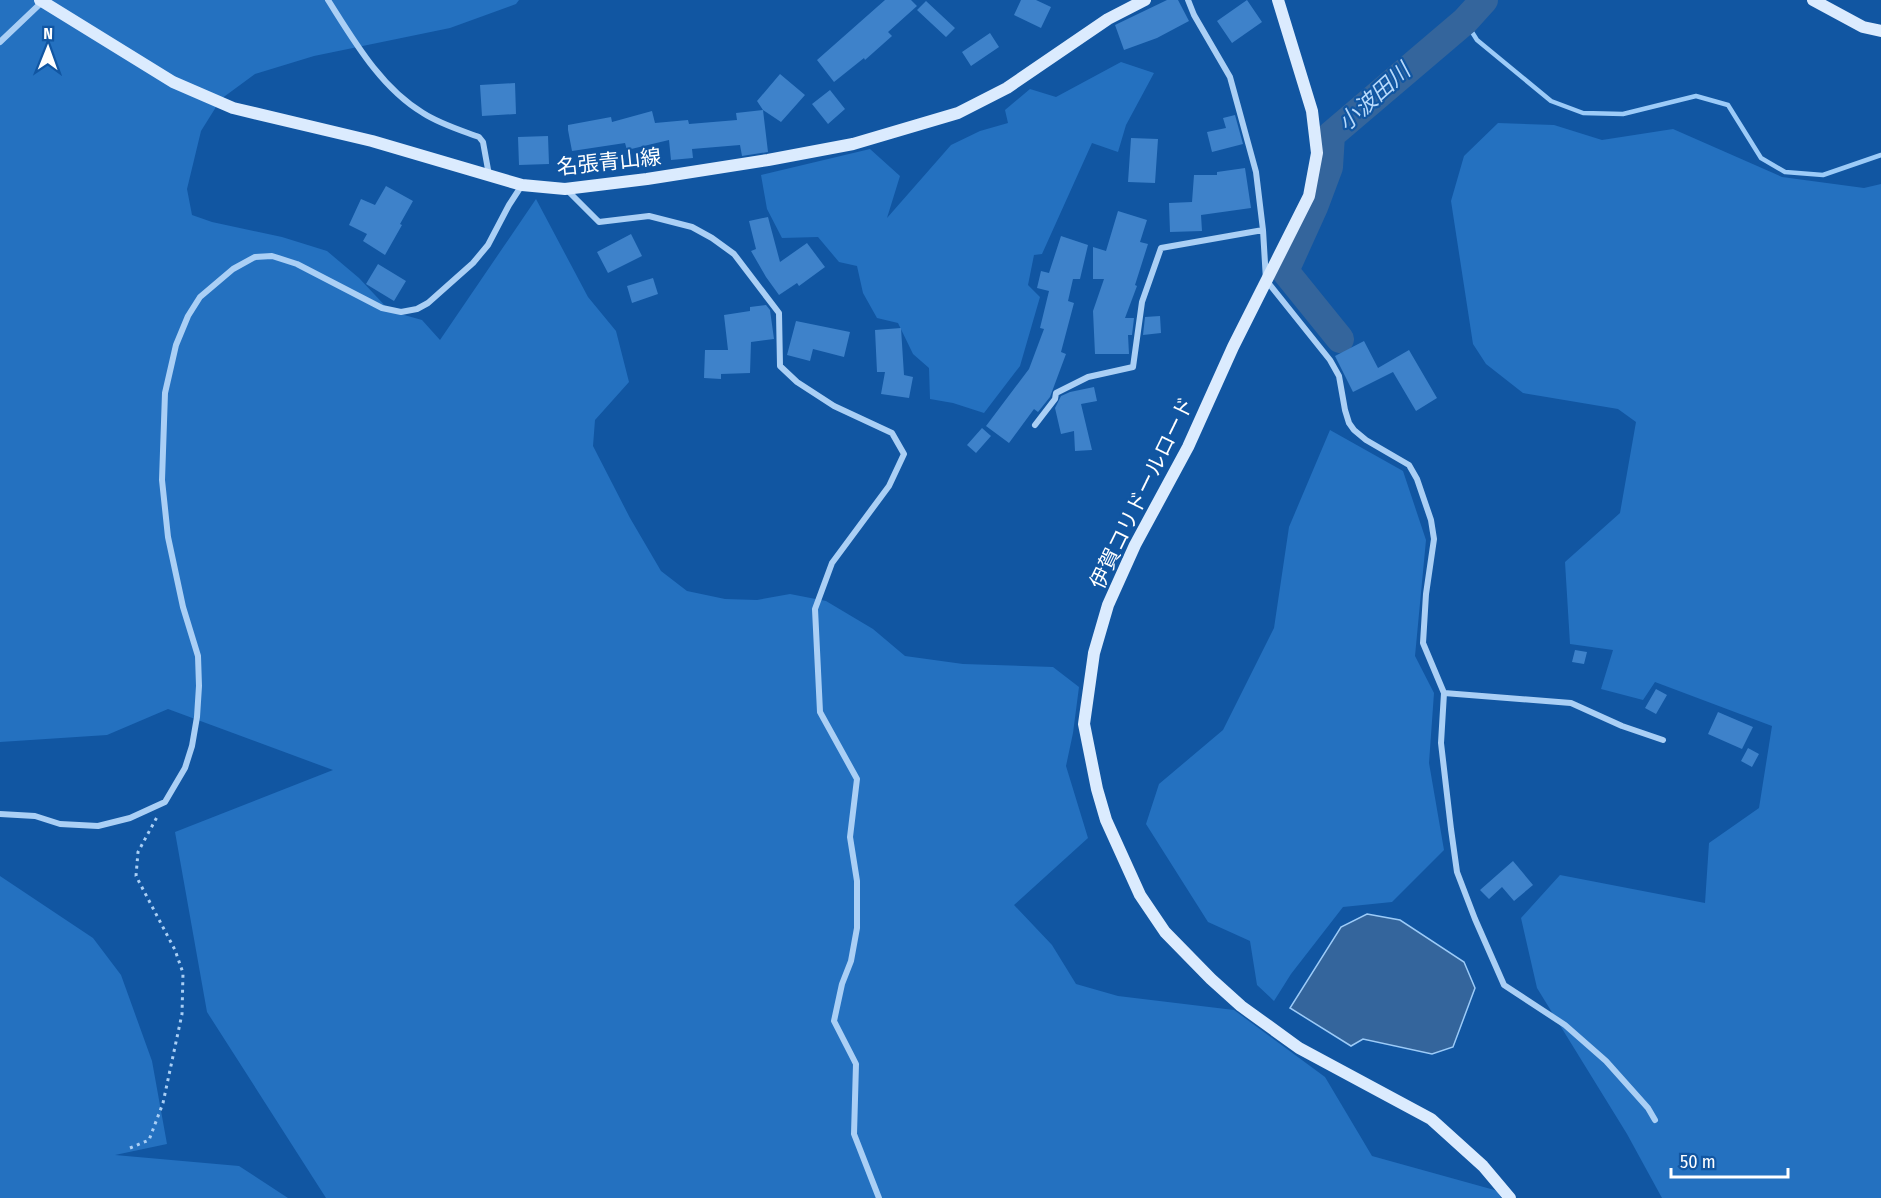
<svg xmlns="http://www.w3.org/2000/svg" width="1881" height="1198" font-family="'Fira Sans Condensed','Noto Sans JP',sans-serif">
	<rect width="100%" height="100%" fill="#1156a2"/>
	<path fill="#2471c0" d="M0 0H519L516 4 450 28 314 56 255 74 221 99 201 131 187 189 192 215 212 222 282 237 327 251 359 278 390 311 422 320 440 340 536 199 588 297 616 331 629 382 595 420 593 446 630 518 661 571 687 591 725 599 757 600 790 594 826 601 873 629 905 656 963 664 1053 667 1079 687 1073 733 1066 766 1088 838 1014 905 1052 945 1076 984 1118 996 1234 1010 1325 1077 1372 1156 1498 1191 1501 1198H326L207 1012 175 832 333 770 168 709 107 735 0 742Z
		M1121 62 1154 73 1126 125 1118 152 1092 143 1042 254 1034 255 1028 285 1040 297 1020 366 984 413 953 403 930 399 929 368 913 354 898 323 877 318 863 293 857 266 839 262 818 237 782 238 767 209 761 175 870 149 900 176 887 218 951 145 980 131 1008 123 1005 110 1030 89 1056 97Z
		M1498 123 1554 125 1602 140 1673 129 1782 177 1864 188 1881 184V1198H1662L1627 1134 1537 988 1521 918 1560 875 1705 903 1709 843 1759 808 1772 726 1655 682 1643 700 1601 689 1613 650 1570 644 1565 562 1620 513 1636 422 1618 409 1523 393 1486 364 1473 344 1451 201 1464 156Z
		M1330 430 1403 471 1426 540 1415 656 1434 693 1429 763 1444 850 1392 902 1343 907 1291 974 1274 1001 1257 985 1250 941 1208 922 1146 824 1159 784 1223 730 1274 628 1289 527Z
		M0 876 93 938 121 975 152 1061 167 1144 115 1155 239 1166 288 1198H0Z"/>
	<path fill="#34659c" stroke="#9ccbf8" stroke-width="1.5" d="M1367 914 1400 920 1464 962 1475 988 1453 1047 1432 1054 1363 1039 1351 1046 1290 1008 1341 927Z"/>
	<g fill="none" stroke-linecap="round" stroke-linejoin="round">
		<path stroke="#9ccbf8" stroke-width="4.5" d="M1465 21 1477 40 1551 101 1583 113 1623 114 1696 96 1728 105 1761 158 1785 172 1823 175 1881 155"/>
		<path stroke="#34659c" stroke-width="28" d="M1340 339 1285 271 1314 207 1329 167 1331 135 1465 21 1484 0"/>
	</g>
	<path fill="#3e82ca" d="M885 0H911L917 6 888 32 892 36 865 60 864 58 834 82 817 60Z
		M1021 0H1036L1051 7 1041 28 1014 15Z
		M1167 0H1178L1189 21 1157 38 1124 50 1115 25Z
		M1247 0 1262 22 1232 43 1217 21Z
		M926 1 955 28 946 37 917 10Z
		M990 33 999 47 971 66 962 52Z
		M780 74 805 95 781 122 763 110 757 101Z
		M515 83 516 114 482 116 480 85Z
		M830 90 845 109 828 124 812 104Z
		M763 110 768 152 742 156 740 145 692 149 693 158 671 160 669 140 627 150 625 143 572 151 568 130V125L611 117 612 122 652 111 655 123 688 120 689 124 737 120 736 113Z
		M1235 115 1243 144 1212 152 1207 132 1226 128 1223 118Z
		M548 136 549 164 519 165 518 137Z
		M1131 138 1158 139 1155 183 1128 182Z
		M1245 168 1251 208 1201 215 1202 231 1170 232 1169 203 1192 202 1194 175H1217V172Z
		M386 186 413 201 400 224 402 225 385 255 363 241 367 234 349 225 361 199 375 205Z
		M1118 211 1147 220 1140 242 1148 244 1135 285 1137 286 1125 318H1134L1132 335H1128L1129 354H1095L1093 311 1104 279H1093V247L1106 251Z
		M768 217 780 262 807 243 825 267 799 286 797 283 779 295 766 277 751 251 756 249 749 221Z
		M631 234 642 256 608 273 597 252Z
		M1061 236 1088 245 1080 279H1073L1068 301 1074 303 1061 352 1066 354 1050 397 1038 412 1034 409 1009 443 986 426 1029 369 1044 329 1040 328 1049 291 1037 288 1041 271 1049 273Z
		M378 264 406 281 394 301 366 284Z
		M653 278 658 294 632 303 627 286Z
		M766 305 770 310 774 339 751 342 750 373 721 374V379L704 378 705 350H728L724 315 750 311V307Z
		M1160 316 1161 333 1143 335 1145 317Z
		M796 321 850 332 844 357 813 349 810 361 787 355Z
		M901 328 904 375 913 377 909 398 881 394 885 372H877L875 330Z
		M1364 341 1378 368 1409 350 1437 398 1416 411 1393 372 1353 392 1335 356Z
		M1094 387 1097 401 1081 404 1092 450 1075 451 1074 431 1061 434 1055 408 1061 396 1070 392Z
		M982 428 991 436 976 453 967 445Z
		M1575 650 1587 652 1584 664 1572 662Z
		M1656 689 1667 695 1656 714 1645 708Z
		M1718 712 1753 727 1742 749 1708 734Z
		M1748 748 1759 754 1752 767 1741 761Z
		M1513 861 1533 885 1514 901 1502 887 1489 899 1480 890Z"/>
	<g fill="none" stroke-linecap="round" stroke-linejoin="round">
		<path stroke="#aacff5" stroke-width="3" stroke-dasharray="3 4.5" stroke-linecap="butt" d="M130 1148 149 1140 163 1103 182 1014 183 973 175 950 136 876 138 852 157 817"/>
		<path stroke="#aacff5" stroke-width="6" d="M328 0C354 41 381 88 423 113 440 124 460 130 479 137L483 142 489 175
			M1188 0 1194 15 1230 77 1256 172 1263 230 1266 280 1330 360 1339 376 1345 410 1349 423 1354 430 1366 440 1409 465 1417 479 1431 520 1434 539 1426 594 1423 643 1444 693 1441 743 1451 829 1457 872 1475 919 1504 985 1565 1025 1606 1061 1648 1108 1655 1120
			M0 42 42 2
			M566 189 599 222 649 216 692 227 712 238 734 254 779 313 780 366 797 382 834 406 892 433 904 454 889 486 832 563 815 609 820 712 857 779 850 837 857 881V928L851 961 842 984 834 1021 856 1064 854 1134 879 1198
			M1035 425 1055 399 1056 393 1088 377 1133 367 1142 302 1161 248 1263 230
			M1444 693 1571 703 1622 726 1663 740
			M0 814 35 816 60 824 98 826 130 818 165 802 185 768 192 746 197 717 199 686 198 656 183 607 168 537 162 480 165 393 176 345 188 316 200 297 233 269 255 257 272 256 297 264 382 308 401 312 417 309 428 303 473 263 488 245 509 205 522 185"/>
		<path stroke="#dbebfe" stroke-width="12" d="M40 0 173 82 233 108 372 141 522 185 565 189 647 179 768 160 853 144 958 113 1007 88 1108 19 1145 0
			M1278 0 1312 111 1317 153 1309 196 1233 347 1188 447 1135 545 1108 605 1094 653 1084 724 1097 789 1106 820 1140 895 1165 932 1211 979 1241 1006 1299 1048 1431 1119 1483 1166 1510 1198
			M1813 0 1863 27 1881 31"/>
	</g>
	<g text-anchor="middle" dominant-baseline="central" stroke-width="4.5" stroke-linejoin="round" paint-order="stroke">
		<g font-size="21" fill="#fff" stroke="#1156a2">
			<text transform="translate(609 162) rotate(-6)">名張青山線</text>
			<text transform="translate(1142 493) rotate(-64)">伊賀コリドールロード</text>
		</g>
		<g font-size="22" font-style="italic" fill="#b7d9fb" stroke="#1156a2">
			<text transform="translate(1374 97) rotate(-42)">小波田川</text>
		</g>
	</g>
	<g transform="translate(48 48) rotate(1)" stroke="#1156a2" stroke-width="4.5" paint-order="stroke">
	<path d="M0-4.5L10 22L0 15L-10 22Z" fill="#ffffff"/>
	<text y="-9" font-size="16" font-weight="bold" text-anchor="middle" fill="#ffffff">N</text>
	</g>
	<path d="M1671 1168v9h117v-9" fill="none" stroke="#ffffff" stroke-width="3"/>
	<text x="1680" y="1168" font-size="18" fill="#ffffff" stroke="#1156a2" stroke-width="4.5" paint-order="stroke">50 m</text>
</svg>
